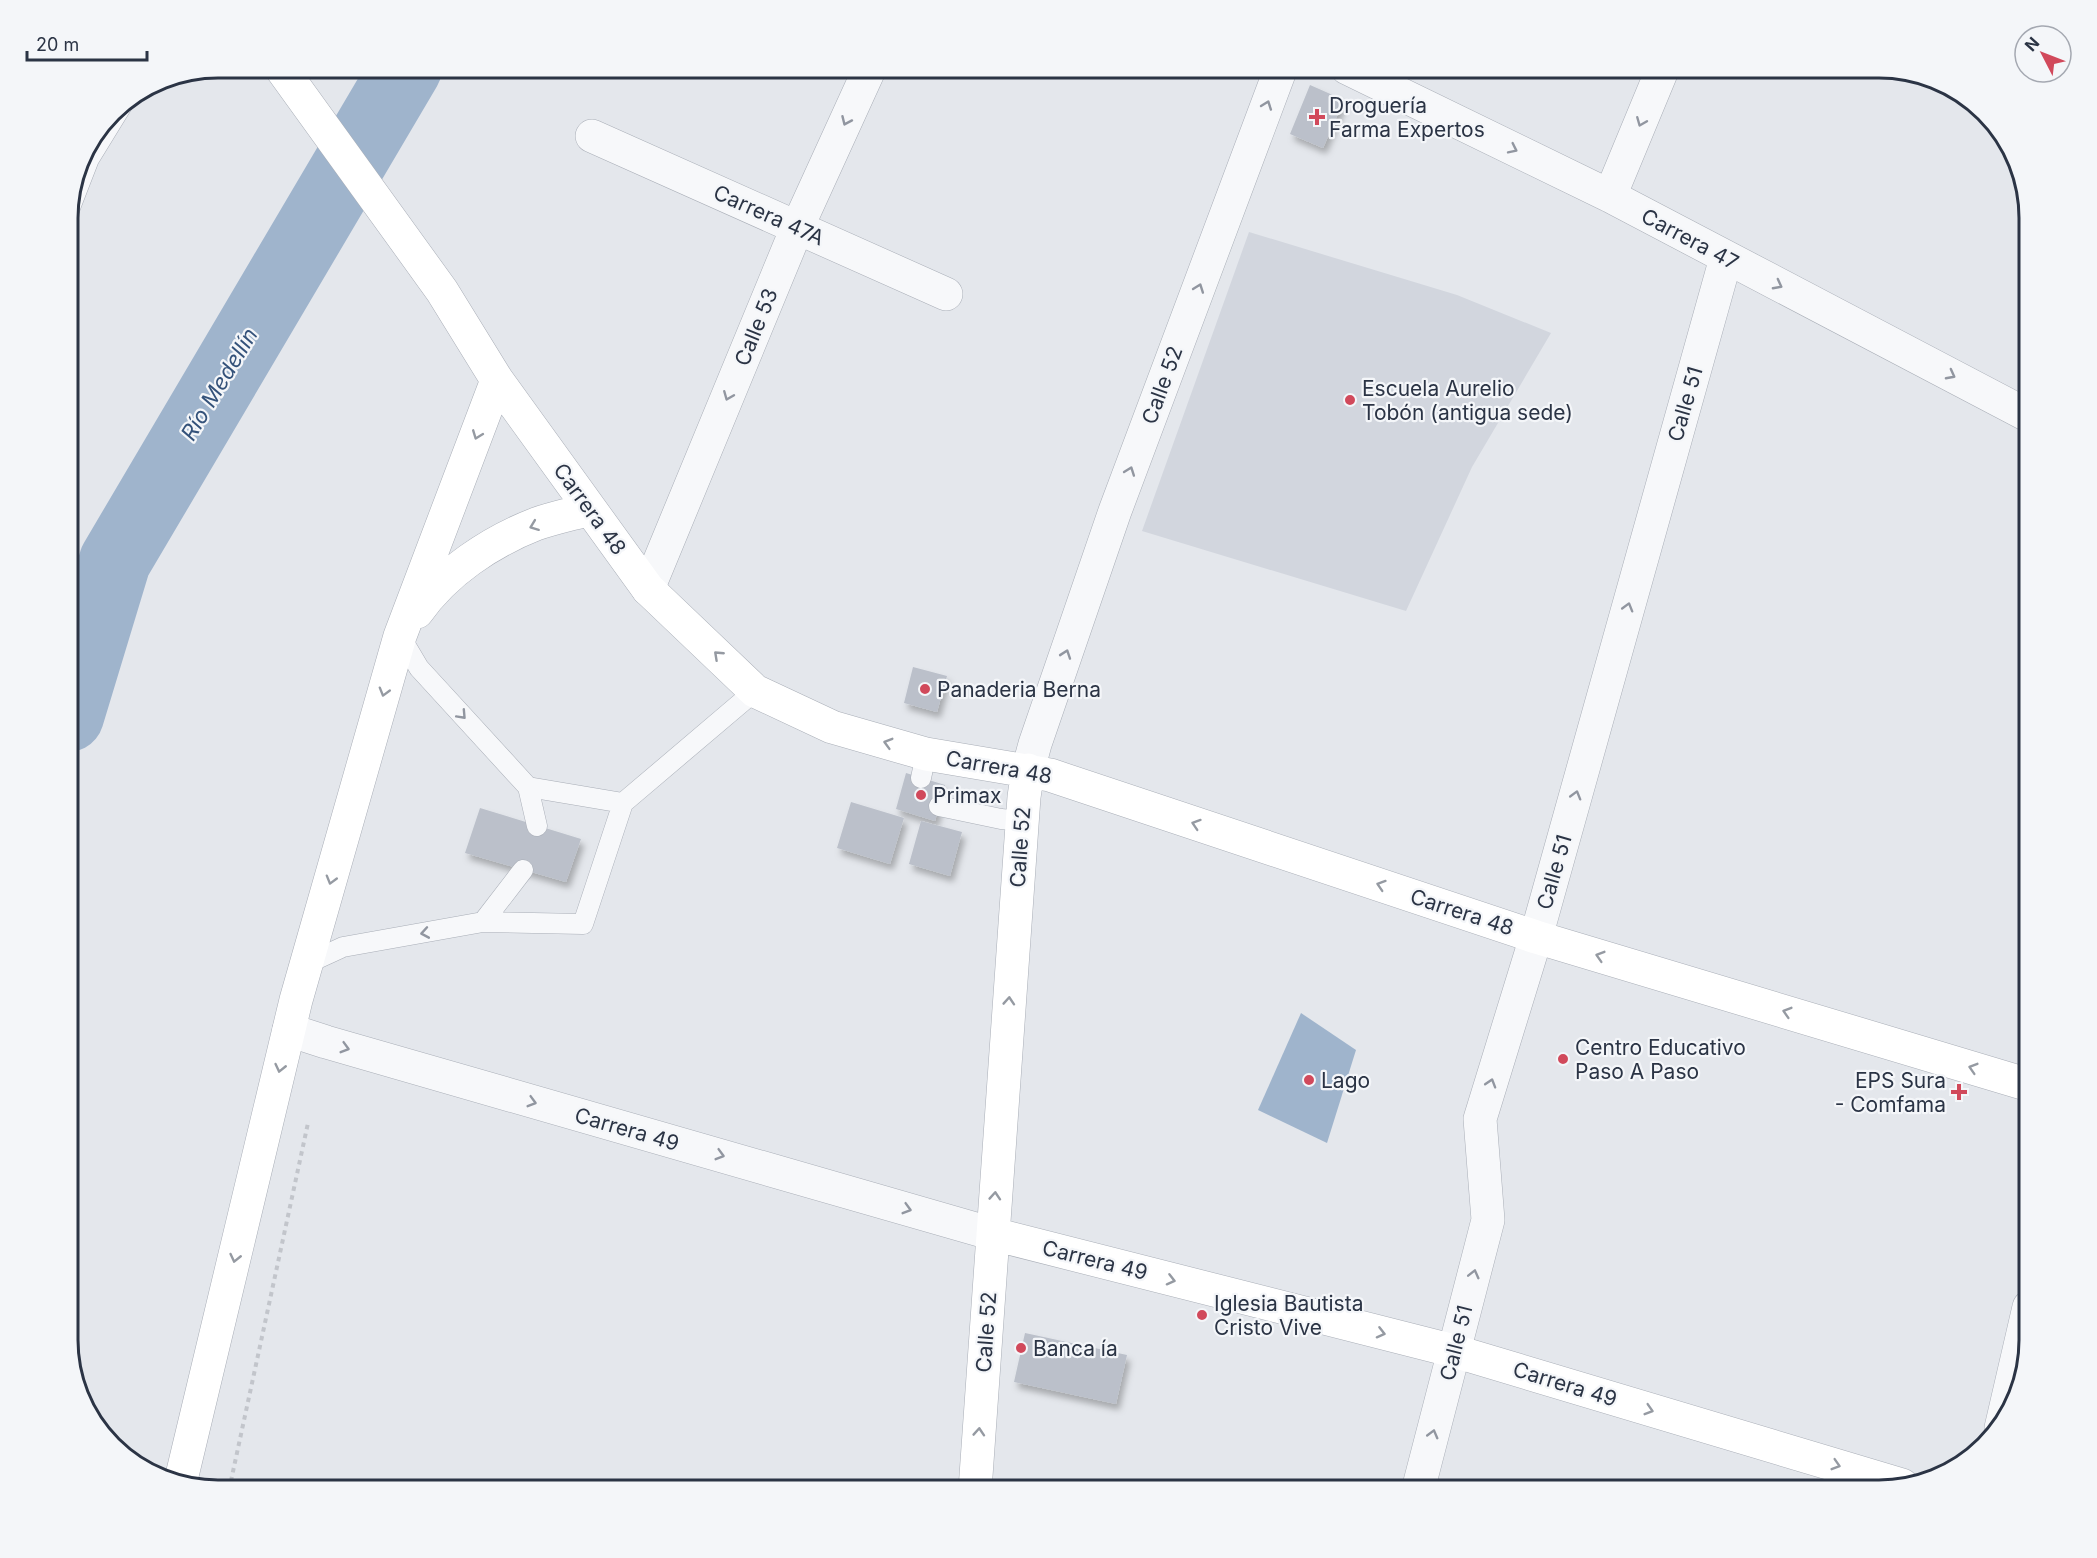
<svg xmlns="http://www.w3.org/2000/svg" width="2097" height="1558" font-family="Inter,sans-serif">
	<defs>
		<filter id="shadow"><feDropShadow dx="3.5" dy="6" stdDeviation="3" flood-color="#0004"/></filter>
	</defs>
	<rect width="100%" height="100%" fill="#e4e7ec"/>
	<path fill="#d2d6de" d="M1249 232 1457 295 1551 333 1472 467 1406 611 1142 531Z"/>
	<path fill="#9fb4cc" d="M1301 1013 1356 1050 1327 1143 1258 1110Z"/>
	<g fill="none" stroke-linecap="round" stroke-linejoin="round">
		<path stroke="#9fb4cc" stroke-width="72" d="M68 716 115 561 406 68"/>
	</g>
	<path fill="#bbc0ca" filter="url(#shadow)" d="M1310 85 1344 100 1323 148 1290 134Z
		M913 667 947 676 937 712 904 703Z
		M906 773 945 785 935 821 896 809Z
		M851 802 904 818 890 864 837 848Z
		M480 808 581 839 566 882 465 853Z
		M921 821 962 832 950 876 909 864Z
		M1025 1333 1127 1355 1116 1404 1014 1382Z"/>
	<g fill="none" stroke-linecap="round" stroke-linejoin="round">
		<g stroke="#a9aeb7" stroke-width="21">
			<path id="lane" d="M68 213 89 159 124 102
				M400 636 419 668 528 787 537 826
				M921 778 926 754
				M528 787 623 803 755 691
				M939 806 1001 819 1022 821
				M483 922 523 870
				M306 964 343 947 483 922 583 924 623 803"/>
		</g>
		<g stroke="#a9aeb7" stroke-width="34">
			<path id="street" d="M1347 68 1610 196 2029 416
				M592 136 946 294
				M1610 196 1663 68
				M648 589 797 228 870 68
				M1028 770 1035 744 1115 511 1281 68
				M289 1030 326 1042 993 1234
				M2001 1428 2029 1307
				M1418 1490 1488 1220 1480 1119 1536 937 1726 258"/>
		</g>
		<g stroke="#a9aeb7" stroke-width="34">
			<path id="secondary" d="M281 68 442 291 497 380 648 589 755 691 832 727 926 754 1050 775 1536 937 2029 1085
				M417 612C445 572 490 542 536 524 553 518 572 514 590 509
				M993 1234 1454 1351 1902 1485
				M180 1484 296 1000 400 636 497 380
				M975 1490 1024 797 1028 770"/>
		</g>
		<path stroke="#c2c5cb" stroke-width="4" stroke-dasharray="4.5 4.5" stroke-linecap="butt" d="M229 1490 308 1123"/>
		<use href="#lane" stroke="#f7f8fa" stroke-width="20"/>
		<use href="#street" stroke="#f7f8fa" stroke-width="33"/>
		<use href="#secondary" stroke="#fff" stroke-width="33"/>
	</g>
	<defs><path id="oneway-chevron" d="M-2-3.5L2.5 0L-2 3.5" fill="none" stroke-width="1.6" stroke-linecap="round" stroke-linejoin="round" transform="scale(1.5)"/></defs>
	<g stroke="#9196a0">
		<use href="#oneway-chevron" transform="translate(1267 105) rotate(-70)"/>
		<use href="#oneway-chevron" transform="translate(846 121) rotate(114)"/>
		<use href="#oneway-chevron" transform="translate(1641 122) rotate(112)"/>
		<use href="#oneway-chevron" transform="translate(1513 149) rotate(26)"/>
		<use href="#oneway-chevron" transform="translate(1778 285) rotate(28)"/>
		<use href="#oneway-chevron" transform="translate(1199 288) rotate(-70)"/>
		<use href="#oneway-chevron" transform="translate(1951 375) rotate(28)"/>
		<use href="#oneway-chevron" transform="translate(728 396) rotate(112)"/>
		<use href="#oneway-chevron" transform="translate(1130 471) rotate(-70)"/>
		<use href="#oneway-chevron" transform="translate(1628 607) rotate(-74)"/>
		<use href="#oneway-chevron" transform="translate(1066 654) rotate(-71)"/>
		<use href="#oneway-chevron" transform="translate(462 715) rotate(47)"/>
		<use href="#oneway-chevron" transform="translate(1576 795) rotate(-74)"/>
		<use href="#oneway-chevron" transform="translate(425 933) rotate(170)"/>
		<use href="#oneway-chevron" transform="translate(345 1048) rotate(16)"/>
		<use href="#oneway-chevron" transform="translate(1491 1083) rotate(-73)"/>
		<use href="#oneway-chevron" transform="translate(532 1102) rotate(16)"/>
		<use href="#oneway-chevron" transform="translate(720 1155) rotate(16)"/>
		<use href="#oneway-chevron" transform="translate(907 1209) rotate(16)"/>
		<use href="#oneway-chevron" transform="translate(1474 1274) rotate(-76)"/>
		<use href="#oneway-chevron" transform="translate(1433 1434) rotate(-75)"/>
	</g>
	<g stroke="#959aa2">
		<use href="#oneway-chevron" transform="translate(477 435) rotate(111)"/>
		<use href="#oneway-chevron" transform="translate(534 526) rotate(159)"/>
		<use href="#oneway-chevron" transform="translate(718 655) rotate(-137)"/>
		<use href="#oneway-chevron" transform="translate(384 692) rotate(106)"/>
		<use href="#oneway-chevron" transform="translate(888 743) rotate(-164)"/>
		<use href="#oneway-chevron" transform="translate(1196 824) rotate(-162)"/>
		<use href="#oneway-chevron" transform="translate(331 880) rotate(106)"/>
		<use href="#oneway-chevron" transform="translate(1381 885) rotate(-162)"/>
		<use href="#oneway-chevron" transform="translate(1600 956) rotate(-163)"/>
		<use href="#oneway-chevron" transform="translate(1009 1001) rotate(-86)"/>
		<use href="#oneway-chevron" transform="translate(1787 1012) rotate(-163)"/>
		<use href="#oneway-chevron" transform="translate(280 1068) rotate(103)"/>
		<use href="#oneway-chevron" transform="translate(1973 1068) rotate(-163)"/>
		<use href="#oneway-chevron" transform="translate(995 1196) rotate(-86)"/>
		<use href="#oneway-chevron" transform="translate(235 1258) rotate(103)"/>
		<use href="#oneway-chevron" transform="translate(1171 1280) rotate(14)"/>
		<use href="#oneway-chevron" transform="translate(1381 1333) rotate(14)"/>
		<use href="#oneway-chevron" transform="translate(1649 1410) rotate(17)"/>
		<use href="#oneway-chevron" transform="translate(979 1432) rotate(-86)"/>
		<use href="#oneway-chevron" transform="translate(1836 1465) rotate(17)"/>
	</g>
	<g fill="#d1495b" stroke="#f4f6f9" stroke-width="2">
		<path d="M1314 108h6v6h6v6h-6v6h-6v-6h-6v-6h6z"/>
		<circle cx="1350" cy="400" r="6"/>
		<circle cx="925" cy="689" r="6"/>
		<circle cx="921" cy="795" r="6"/>
		<circle cx="1563" cy="1059" r="6"/>
		<circle cx="1309" cy="1080" r="6"/>
		<path d="M1956 1083h6v6h6v6h-6v6h-6v-6h-6v-6h6z"/>
		<circle cx="1202" cy="1315" r="6"/>
		<circle cx="1021" cy="1348" r="6"/>
	</g>
	<g text-anchor="middle" dominant-baseline="central" stroke-width="4.5" stroke-linejoin="round" paint-order="stroke">
		<g font-size="21" fill="#2b3445" stroke="#f4f6f9" text-anchor="start">
			<text x="1329" y="105">Droguería<tspan x="1329" dy="24">Farma Expertos</tspan></text>
			<text x="1362" y="388">Escuela Aurelio<tspan x="1362" dy="24">Tobón (antigua sede)</tspan></text>
			<text x="937" y="689">Panaderia Berna</text>
			<text x="933" y="795">Primax</text>
			<text x="1575" y="1047">Centro Educativo<tspan x="1575" dy="24">Paso A Paso</tspan></text>
			<text x="1321" y="1080">Lago</text>
			<text x="1946" y="1080" text-anchor="end">EPS Sura<tspan x="1946" dy="24">- Comfama</tspan></text>
			<text x="1214" y="1303">Iglesia Bautista<tspan x="1214" dy="24">Cristo Vive</tspan></text>
			<text x="1033" y="1348">Banca ía</text>
		</g>
		<g font-size="21" fill="#2b3445" stroke="#f4f6f9">
			<text transform="translate(769 215) rotate(24)">Carrera 47A</text>
			<text transform="translate(1690 239) rotate(28)">Carrera 47</text>
			<text transform="translate(756 327) rotate(-68)">Calle 53</text>
			<text transform="translate(1162 385) rotate(-70)">Calle 52</text>
			<text transform="translate(1685 404) rotate(-74)">Calle 51</text>
			<text transform="translate(590 509) rotate(54)">Carrera 48</text>
			<text transform="translate(999 767) rotate(10)">Carrera 48</text>
			<text transform="translate(1020 847) rotate(-86)">Calle 52</text>
			<text transform="translate(1554 872) rotate(-74)">Calle 51</text>
			<text transform="translate(1462 912) rotate(18)">Carrera 48</text>
			<text transform="translate(627 1129) rotate(16)">Carrera 49</text>
			<text transform="translate(1095 1260) rotate(14)">Carrera 49</text>
			<text transform="translate(986 1332) rotate(-86)">Calle 52</text>
			<text transform="translate(1456 1343) rotate(-76)">Calle 51</text>
			<text transform="translate(1565 1384) rotate(17)">Carrera 49</text>
		</g>
		<g font-size="22" font-style="italic" fill="#34527a" stroke="#f4f6f9">
			<text transform="translate(219 384) rotate(-59)">Río Medellín</text>
		</g>
	</g>
	<path d="M0 0H2097V1558H0ZM218 78H1879A140 140 0 0 1 2019 218V1340A140 140 0 0 1 1879 1480H218A140 140 0 0 1 78 1340V218A140 140 0 0 1 218 78Z" fill="#f4f6f9" fill-rule="evenodd"/>
	<path fill="none" stroke="#2b3445" stroke-width="3" d="M218 78H1879A140 140 0 0 1 2019 218V1340A140 140 0 0 1 1879 1480H218A140 140 0 0 1 78 1340V218A140 140 0 0 1 218 78Z"/>
	<g transform="translate(2043 54) rotate(312)"><circle r="28" fill="#f4f6f9" stroke="#a4a8b1" stroke-width="1.5"/>
	<path d="M0-4.5L10 22L0 15L-10 22Z" fill="#d1495b"/>
	<text y="-9" font-size="16" font-weight="bold" text-anchor="middle" fill="#2b3445">N</text>
	</g>
	<path d="M27 51v9h120v-9" fill="none" stroke="#2b3445" stroke-width="3"/>
	<text x="36" y="51" font-size="18" fill="#2b3445" stroke="#f4f6f9" stroke-width="4.5" paint-order="stroke">20 m</text>
</svg>
